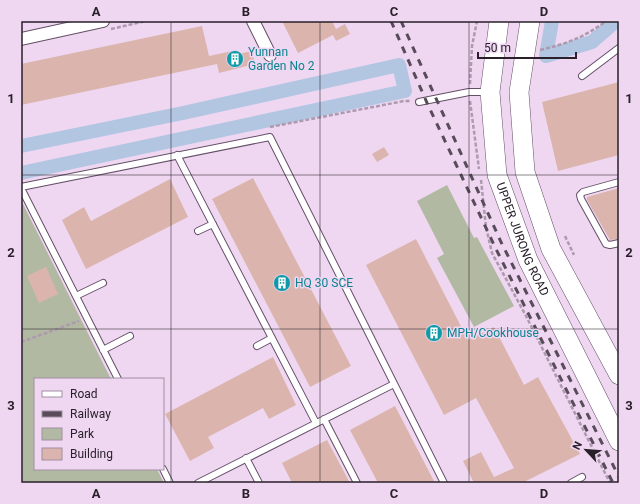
<svg xmlns="http://www.w3.org/2000/svg" width="640" height="504" font-family="Roboto,sans-serif">
	<rect width="100%" height="100%" fill="#efd7f2"/>
	<path fill="#b2b9a2" d="M447 185 474 238 477 237 514 306 474 327 437 258 444 254 417 201Z
		M21 200 111 379H35V469H157L164 483H21Z"/>
	<g fill="none" stroke-linecap="round" stroke-linejoin="round">
		<path stroke="#b2c6e2" stroke-width="14" d="M552 21 546 56 592 42 616 21
			M21 146 183 113 399 65 405 91 21 173"/>
	</g>
	<path fill="#dbb5ad" d="M282 21H332L336 29 345 24 350 34 336 41 333 35 298 53Z
		M202 26 209 56 237 50 238 54 252 51 255 64 219 73 217 64 21 105V64Z
		M619 82V155L558 171 542 102Z
		M384 147 389 155 377 162 372 154Z
		M253 178 351 366 310 387 212 199Z
		M170 179 188 217 86 269 62 220 84 207 91 221Z
		M619 188V239L610 240 587 200V197Z
		M416 239 468 340 494 327 524 385 538 377 580 454 522 483H474L463 461 481 452 494 477 514 468 476 398 444 415 366 265Z
		M46 267 58 294 39 303 27 276Z
		M273 357 296 405 269 419 263 408 208 437 214 448 190 461 165 414Z
		M395 406 435 483H378L350 430Z
		M327 440 350 483H292L282 463Z"/>
	<g fill="none" stroke-linecap="round" stroke-linejoin="round">
		<g stroke="#644f67" stroke-width="8">
			<path id="lane" d="M582 76 619 48
				M419 102 469 92H488
				M177 155 316 423
				M619 182 583 192 580 195 581 199 606 244 610 245 619 243
				M21 187 270 137 444 483
				M21 188 118 379
				M198 231 213 224
				M76 296 103 283
				M257 346 272 338
				M103 350 130 336
				M324 419 357 483
				M246 458 259 483
				M163 469 170 483
				M198 483 394 384
				M571 483 582 477"/>
		</g>
		<g stroke="#644f67" stroke-width="14">
			<path id="street" d="M253 21 270 55
				M21 39 103 21"/>
		</g>
		<g stroke="#644f67" stroke-width="20">
			<g id="primary">
				<path id="s1" d="M499 21 490 92 497 175 528 260 619 441"/>
				<path d="M530 21 519 92 525 172 551 249 619 375"/>
			</g>
		</g>
		<path stroke="#ad9aaf" stroke-width="2.5" stroke-dasharray="4 2" stroke-linecap="butt" d="M111 29 146 21
			M540 50C566 44 585 37 606 21
			M470 84 472 46 477 21
			M470 101 479 169
			M270 127 404 101H410
			M481 180 486 227 492 253 526 316 610 483
			M565 236 574 255
			M21 342 79 321"/>
		<use href="#lane" stroke="#fff" stroke-width="6"/>
		<use href="#street" stroke="#fff" stroke-width="12"/>
		<use href="#primary" stroke="#fff" stroke-width="19"/>
		<path stroke="#584c5a" stroke-width="3" stroke-dasharray="7 7" stroke-linecap="butt" d="M391 21 428 105 495 247 613 483
			M401 21 501 242 619 477"/>
	</g>
	<path fill="none" stroke="#29202a" stroke-width="1" stroke-opacity="0.55" d="M171 21V483M320 21V483M469 21V483M21 175H619M21 329H619"/>
	<defs>
		<g id="building-disc" transform="scale(0.9)"><circle r="9.5" fill="#0f9aa8" stroke="#efd7f2"/><path d="M-4-6H4V6H1V3H-1V6H-4ZM-2.5-4.3h1.7v1.8h-1.7ZM.8-4.3h1.7v1.8H.8ZM-2.5-1h1.7V.8h-1.7ZM.8-1h1.7V.8H.8Z" fill="#fff"/></g>
	</defs>
	<g fill-rule="evenodd">
		<use href="#building-disc" x="235" y="59"/>
		<use href="#building-disc" x="282" y="283"/>
		<use href="#building-disc" x="434" y="333"/>
	</g>
	<g text-anchor="middle" dominant-baseline="central" stroke-width="3" stroke-linejoin="round" paint-order="stroke">
		<g font-size="12" fill="#0d838f" stroke="#efd7f2" text-anchor="start">
			<text x="248" y="52">Yunnan<tspan x="248" dy="14">Garden No 2</tspan></text>
			<text x="295" y="283">HQ 30 SCE</text>
			<text x="447" y="333">MPH/Cookhouse</text>
		</g>
		<g font-size="12" fill="#29202a" stroke="#efd7f2">
			<text stroke="none"><textPath href="#s1" startOffset="224">UPPER JURONG ROAD</textPath></text>
		</g>
	</g>
	<rect width="640" height="504" fill="none" stroke="#efd7f2" stroke-width="44"/>
	<rect x="34" y="378" width="130" height="92" fill="#efd7f2" stroke="#a08ea2"/>
	<rect x="42" y="391" width="20" height="6" fill="#ffffff" stroke="#a08ea2"/>
	<text x="70" y="398" font-size="12" fill="#29202a">Road</text>
	<rect x="42" y="411" width="20" height="6" fill="#584c5a" stroke="#a08ea2"/>
	<text x="70" y="418" font-size="12" fill="#29202a">Railway</text>
	<rect x="42" y="428" width="20" height="12" fill="#b2b9a2" stroke="#a08ea2"/>
	<text x="70" y="438" font-size="12" fill="#29202a">Park</text>
	<rect x="42" y="448" width="20" height="12" fill="#dbb5ad" stroke="#a08ea2"/>
	<text x="70" y="458" font-size="12" fill="#29202a">Building</text>
	<g transform="translate(586 450) rotate(296)" stroke="#efd7f2" stroke-width="3" paint-order="stroke">
	<path d="M0-3L7 15L0 10L-7 15Z" fill="#29202a"/>
	<text y="-6" font-size="11" font-weight="bold" text-anchor="middle" fill="#29202a">N</text>
	</g>
	<path d="M478 52v6h98v-6" fill="none" stroke="#29202a" stroke-width="2"/>
	<text x="484" y="52" font-size="12" fill="#29202a" stroke="#efd7f2" stroke-width="3" paint-order="stroke">50 m</text>
	<rect x="22" y="22" width="596" height="460" fill="none" stroke="#29202a" stroke-width="1.5"/>
	<g font-size="13" text-anchor="middle" font-weight="bold" fill="#29202a">
		<text x="96" y="16">A</text>
		<text x="246" y="16">B</text>
		<text x="394" y="16">C</text>
		<text x="544" y="16">D</text>
		<text x="11" y="103">1</text>
		<text x="629" y="103">1</text>
		<text x="11" y="257">2</text>
		<text x="629" y="257">2</text>
		<text x="11" y="410">3</text>
		<text x="629" y="410">3</text>
		<text x="96" y="498">A</text>
		<text x="246" y="498">B</text>
		<text x="394" y="498">C</text>
		<text x="544" y="498">D</text>
	</g>
</svg>
